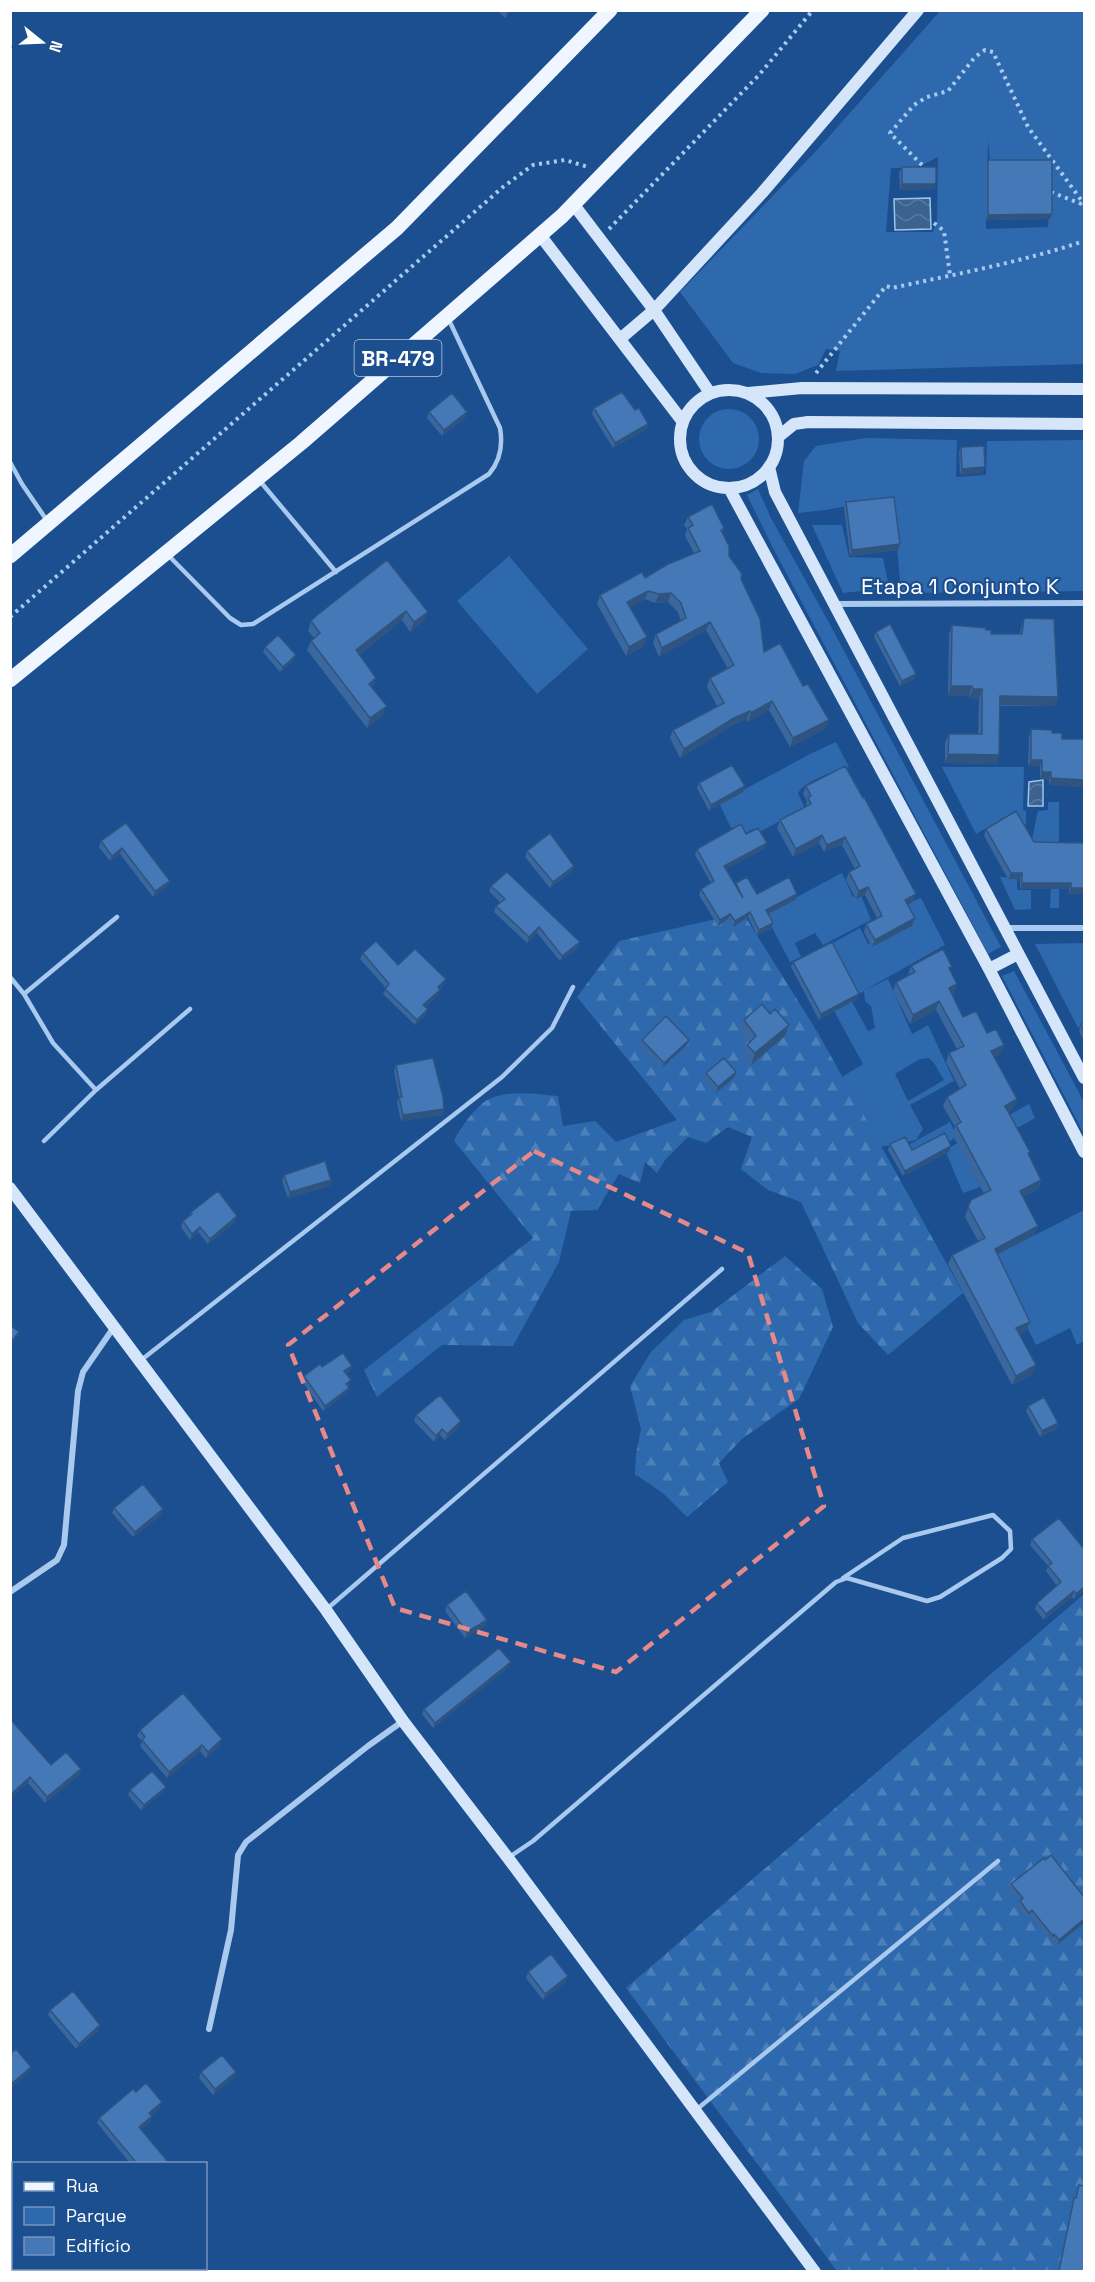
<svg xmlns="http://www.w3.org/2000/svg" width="1095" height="2282" font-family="'Space Grotesk',sans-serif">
	<defs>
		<pattern id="forest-firs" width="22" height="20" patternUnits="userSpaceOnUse" patternTransform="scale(1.5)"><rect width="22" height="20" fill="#2e69ad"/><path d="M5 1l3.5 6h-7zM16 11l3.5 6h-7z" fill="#4d80b9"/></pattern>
		<pattern id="water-waves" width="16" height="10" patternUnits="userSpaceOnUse" patternTransform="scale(1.5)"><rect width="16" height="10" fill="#3c6290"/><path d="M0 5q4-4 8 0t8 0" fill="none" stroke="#597aa1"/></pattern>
	</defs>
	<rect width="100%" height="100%" fill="#1b4f8f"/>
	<path fill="#2e69ad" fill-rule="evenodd" d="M940 11H1084V364L836 371 840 351 826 349 818 365 795 374 761 373 733 363 680 292 818 149ZM988 140 990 161 1053 160 1048 227 986 229ZM938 157 937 220 933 232H886L891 168H916Z
		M699 439a30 30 0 1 1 60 0a30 30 0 1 1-60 0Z
		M866 438 957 440 956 477 986 475 987 441 1084 440V591L901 593 893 497 826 510 798 513 804 461 816 446Z
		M758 489 771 518 833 630 1001 947 988 954 773 548 747 495Z
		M812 525H842L849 557 883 558 889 588 843 593Z
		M509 556 588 649 537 694 457 601Z
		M836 742 849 767C833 771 807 780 798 793L809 818H785L756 834 753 829 742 835 738 826 731 828 719 803 812 753Z
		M942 767H1024L1023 810 1026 811V824L1019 827 1014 812 976 834Z
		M1048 802H1059V908H1050L1051 887 1031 844 1038 811 1048 810Z
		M842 873 853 897 861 895 871 920 823 945 815 933 795 943 801 957 790 962 765 914Z
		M1000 877 1017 878V890H1031V909L1015 910Z
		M921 898 945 945 865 990 888 979 912 1034 928 1025 954 1081 910 1105 923 1129 916 1140 880 1147 842 1077 863 1064 833 1009 851 1000 868 1031 875 1028 871 1006 865 1001 864 991 855 996 829 945 860 928 868 944 909 923 903 905ZM929 1058 934 1063 944 1080 908 1101 895 1074 920 1059Z
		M1084 943V1022L1078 1028 1035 944Z
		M1014 971 1084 1102V1134L1002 976Z
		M1029 1104 1035 1118 980 1149 964 1153 980 1187 963 1193 945 1150Z
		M950 1122 957 1136 943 1147 911 1151 910 1144Z
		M1084 1210V1341L1077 1345 1070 1328 1036 1345 992 1257Z"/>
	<path fill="url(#forest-firs)" d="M743 913 818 1033 963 1293 888 1355 858 1323 801 1202 768 1190 741 1169 752 1137 728 1127 706 1143 688 1137 665 1160 657 1173 645 1162 640 1183 619 1174 597 1210 571 1211 559 1262 513 1346 442 1345 377 1397 364 1370 533 1238 454 1141C460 1128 478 1103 491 1098 512 1090 537 1094 558 1096L563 1126 595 1121 616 1142 677 1120 577 997 619 941Z
		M785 1256 822 1289 833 1327 799 1399 743 1438 719 1463 728 1482 687 1517 664 1494 635 1474 636 1454 641 1429 630 1386 651 1352 684 1320 711 1312Z
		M1084 1594V2271H837L626 1988Z"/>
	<path fill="url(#water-waves)" stroke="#9cc4f0" stroke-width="1.5" d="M930 198 931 229 895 230 894 199Z
		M1043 780V806H1028L1029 782Z"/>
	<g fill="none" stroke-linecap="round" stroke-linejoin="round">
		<path stroke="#a9c9ee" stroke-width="4" stroke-dasharray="3 4.5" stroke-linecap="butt" d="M922 165 890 133 914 105 927 97 948 91 975 57 985 50 993 52 1028 127 1084 204
			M1051 192 1084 205
			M934 223 944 231 950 275
			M609 229 759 75 813 10
			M816 373 886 286 892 288C956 274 1022 262 1084 241
			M10 617 503 187 533 165 565 160 588 167"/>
		<path stroke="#a9c9ee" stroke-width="4.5" d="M10 462 22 484 48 522
			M259 480 336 572
			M168 555 230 618 241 625 253 624 489 474C501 460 503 445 500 428L448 318
			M10 977 24 994 53 1043 96 1090 44 1141
			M24 994 117 917
			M96 1090 190 1009
			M140 1361 502 1077 552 1028 573 987
			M328 1608 722 1269
			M508 1858 533 1841 836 1582 847 1578 927 1601 940 1597 1002 1558 1011 1549 1010 1531 993 1515 903 1538 843 1578
			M696 2110 998 1861"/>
		<path stroke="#a9c9ee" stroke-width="6" d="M835 604 1084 603
			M1005 928H1084
			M10 1592 57 1560 64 1545 78 1391 83 1372 114 1327
			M209 2029 231 1930 238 1855 246 1842 368 1746 403 1721"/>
		<path stroke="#d6e6fa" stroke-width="12" d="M574 205 654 310 710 393
			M540 235 683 422
			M620 339 654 310 762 193 918 10
			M680 439a49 49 0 1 1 98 0a49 49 0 1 1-98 0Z
			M748 393 802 388 1084 389
			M778 437 794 424 808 422 1084 424
			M769 467 775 492 1084 1078
			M729 488 989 969 1084 1152
			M989 969 1018 954
			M10 1188 326 1610 403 1721 508 1858 815 2272"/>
		<path stroke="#f0f6ff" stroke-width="15" d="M10 556 397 228 610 10
			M10 680 301 443 562 216 762 10"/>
	</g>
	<path fill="#3a679d" d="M497 10H512L505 18Z
		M988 160 1050 219 986 220V166Z
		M902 167 936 184 934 189 900 190 899 173Z
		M594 408 635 410 648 424 646 429 613 448 592 414Z
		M429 412 465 418 442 436 427 418Z
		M961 447 983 472 960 475 959 452Z
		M846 502 898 550 850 556 844 508Z
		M688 517 724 528 722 533 729 556 741 579 764 652 803 686 829 720 825 729 790 747 769 710 748 722 747 719 731 726 680 758 670 738 673 730 717 706 707 687 710 678 728 669 706 630 659 657 653 643 656 634 681 621 678 612 668 602 655 603 645 599 630 607 644 646 626 656 597 604 600 595 645 578 694 553 685 536 687 529 684 525Z
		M387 560 424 621 410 632 402 620 359 655 376 678 372 688 383 715 367 728 307 650 311 641 314 638 308 631 311 621Z
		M1024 618 1058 697 1055 706H1000L999 755 996 764 945 763V743L949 734H978L979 699 969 698V695L948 696 949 634 952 625 986 630 991 634H1020L1021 628Z
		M876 632 916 674 914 679 900 686 874 637Z
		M265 647 294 660 280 672 263 652Z
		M1031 729 1052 733 1062 739H1084V787L1049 785V779H1040V766H1028L1029 736Z
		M699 783 743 792 709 811 697 788Z
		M806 786 913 902 907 905 915 918 912 926 872 947 864 932 866 924 877 918 865 895 856 899 846 880 849 872 855 869 842 845 824 852 819 843 793 857 777 828 780 820 806 806 807 801 803 794Z
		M126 823 170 881 167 887 153 897 120 854 110 861 99 847 101 841Z
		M986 829 1034 842 1084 894H1069V889H1020V879H1008L984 836Z
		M746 834 765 848 726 869 735 885 736 883 757 894 795 900 768 914 771 929 757 935 748 917 733 927 728 919 718 926 699 895 701 889 711 883 695 855 697 849Z
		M527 851 574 866 572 871 550 888 525 857Z
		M491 886 578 948 560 961 537 933 527 943 494 912 496 906 500 902 489 891Z
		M363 953 398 965 446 979 444 984 440 989 438 995 425 1007 426 1015 415 1025 383 994 386 988 360 959Z
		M793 962 859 994 857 999 819 1020 791 967Z
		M911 966 950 971 954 993 952 994 963 1017 1004 1045 1000 1054 994 1057 1014 1108 1008 1112 1041 1180 1038 1189 1023 1197 1038 1226 1034 1235 997 1255 1026 1331 1019 1334 1032 1375 1012 1385 948 1264 952 1255 978 1241 965 1217 971 1200 984 1194 952 1134 955 1127 943 1106 947 1097 960 1089 946 1062 949 1053 957 1049 936 1010 910 1024 893 991 896 982 908 975Z
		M770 1014 789 1025 785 1036 751 1065 743 1056 747 1045 749 1043 739 1031 744 1020Z
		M1084 1022V1041L1079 1031 1081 1025Z
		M642 1040H689L687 1045 662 1068 640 1046Z
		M396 1065 444 1109 442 1115 401 1121 397 1103 399 1097 394 1071Z
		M706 1073 734 1078 716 1093 704 1079Z
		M890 1144 912 1150 951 1146 949 1152 903 1176 888 1150Z
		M284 1175 331 1180 329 1186 288 1198 282 1181Z
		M190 1213 235 1222 208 1244 198 1232 190 1240 181 1227 183 1221 189 1217Z
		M352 1366 350 1371 346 1374 349 1386 347 1393 323 1411 302 1381 304 1376 322 1367Z
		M1028 1406 1058 1423 1056 1429 1040 1437 1026 1411Z
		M416 1415 459 1427 445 1440 440 1435 434 1442 414 1421Z
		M114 1508 161 1515 133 1537 112 1513Z
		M1032 1539 1084 1591 1074 1599 1072 1597 1044 1620 1035 1609 1037 1603 1057 1586 1046 1571 1048 1566 1030 1545Z
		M447 1605 487 1620 485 1626 465 1638 445 1611Z
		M509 1667 433 1728 422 1714 424 1709Z
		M10 1719 51 1765 81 1769 79 1775 45 1803 28 1783Z
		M140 1730 220 1745 206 1758 200 1751 167 1778 140 1746 142 1741 137 1736Z
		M166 1787 163 1792 141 1810 128 1795 130 1790Z
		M1011 1884 1084 1897 1057 1945 1052 1940 1051 1941 1030 1916 1027 1918 1018 1907 1019 1902 1009 1889Z
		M528 1972 566 1982 543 2000 526 1978Z
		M50 2010 98 2031 76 2049 48 2015Z
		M201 2072H236L234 2077 213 2095 199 2078Z
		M160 2108 151 2115 152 2116 150 2122 141 2129 169 2163H130L97 2123 99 2118Z
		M1079 2185 1084 2271H1058L1072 2203 1074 2198H1076Z"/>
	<path fill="#305480" d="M509 10H512L505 18 507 12Z
		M902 184H936L934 189 900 190Z
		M1052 214 1050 219 986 220 988 215Z
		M467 412 465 418 442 436 444 430Z
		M648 424 646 429 613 448 615 443Z
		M985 467 983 472 960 475 962 469Z
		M900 544 898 550 850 556 852 550Z
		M648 591 645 599 624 611 627 602Z
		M671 593 668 602 655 603 659 594Z
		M406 611 402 620 352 660 356 650Z
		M428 612 424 621 410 632 414 622Z
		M710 622 706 630 659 657 662 648Z
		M647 637 644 646 626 656 629 647Z
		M296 655 294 660 280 672 283 667Z
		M916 674 914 679 900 686 902 681Z
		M376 678 372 688 369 684Z
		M951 686H972L969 695 948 696Z
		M973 689H982L979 699 969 698Z
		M1000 696 1058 697 1055 706 997 705Z
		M772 701 769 710 748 722 751 713Z
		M387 706 383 715 367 728 370 718Z
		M750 711 747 719 731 726 680 758 684 749 734 718Z
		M829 720 825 729 790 747 793 738Z
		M948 754 999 755 996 764 945 763Z
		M1031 760H1042L1040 766H1028Z
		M1042 772H1051L1049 779H1040Z
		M1051 778 1084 780V787L1049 785Z
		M745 786 743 792 709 811 711 805Z
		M822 835 819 843 793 857 796 849Z
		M845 837 842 845 824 852 827 845Z
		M767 843 765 848 722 872 724 866Z
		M122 848 120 854 110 861 112 856Z
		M574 866 572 871 550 888 553 882Z
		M1011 873H1022L1020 879H1008Z
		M170 881 167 887 153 897 155 891Z
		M1022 883H1071L1069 889H1020Z
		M868 887 865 895 856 899 859 891Z
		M1071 888H1084V894H1069Z
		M797 894 795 900 764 916 766 910Z
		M916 894 913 902 902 908 905 900Z
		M750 912 748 917 733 927 735 921Z
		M730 914 728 919 718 926 720 920Z
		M915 918 912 926 872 947 875 940Z
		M773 923 771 929 757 935 759 930Z
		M539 927 537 933 527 943 529 937Z
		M580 942 578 948 560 961 562 956Z
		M446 979 444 984 436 992 438 987Z
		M957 984 954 993 946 997 949 988Z
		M440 990 438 995 421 1010 423 1005Z
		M859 994 857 999 819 1020 821 1014Z
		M939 1001 936 1010 910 1024 913 1015Z
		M428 1009 426 1015 415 1025 417 1020Z
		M789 1025 785 1036 751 1065 755 1053Z
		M689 1040 687 1045 662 1068 664 1063Z
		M1004 1045 1000 1054 987 1060 991 1051Z
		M736 1072 734 1078 716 1093 718 1087Z
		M1017 1099 1014 1108 1002 1115 1005 1106Z
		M444 1109 442 1115 401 1121 403 1115Z
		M951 1146 949 1152 903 1176 905 1171Z
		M331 1180 329 1186 288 1198 290 1192Z
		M1041 1180 1038 1189 1017 1200 1020 1191Z
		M237 1216 235 1222 208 1244 210 1239Z
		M1038 1226 1034 1235 991 1258 995 1249Z
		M200 1227 198 1232 190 1240 192 1234Z
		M1030 1322 1026 1331 1013 1338 1016 1328Z
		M19 1332 17 1338 10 1346V1343Z
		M1036 1365 1032 1375 1012 1385 1016 1376Z
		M352 1366 350 1371 342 1377 344 1371Z
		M349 1388 347 1393 323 1411 325 1406Z
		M461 1421 459 1427 445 1440 447 1434Z
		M1058 1423 1056 1429 1040 1437 1042 1431Z
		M442 1429 440 1435 434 1442 436 1436Z
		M163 1509 161 1515 133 1537 135 1532Z
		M1084 1587V1591L1074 1599 1076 1594Z
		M1074 1591 1072 1597 1044 1620 1046 1614Z
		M487 1620 485 1626 465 1638 467 1632Z
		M511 1662 509 1667 433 1728 435 1723Z
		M222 1739 220 1745 206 1758 208 1752Z
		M202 1745 200 1751 167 1778 169 1772Z
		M81 1769 79 1775 45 1803 47 1797Z
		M30 1777 28 1783 10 1799V1795Z
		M166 1787 163 1792 141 1810 144 1805Z
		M1084 1919V1923L1057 1945 1059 1940Z
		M568 1976 566 1982 543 2000 545 1994Z
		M100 2025 98 2031 76 2049 79 2044Z
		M31 2067 29 2073 10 2089V2085Z
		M236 2072 234 2077 213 2095 215 2089Z
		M162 2102 160 2108 147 2118 149 2113Z
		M152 2116 150 2122 137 2133 139 2127Z"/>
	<path fill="#4478b7" stroke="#305480" stroke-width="1.5" d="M988 160H1052V214L988 215Z
		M902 167H936V184H902Z
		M622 392 635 410 639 408 648 424 615 443 594 408Z
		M452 393 467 412 444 430 429 412Z
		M984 446 985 467 962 469 961 447Z
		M894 497 900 544 852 550 846 502Z
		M712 504 724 528 721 530 729 546V556L742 574 741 579 760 619 764 652 780 643 803 686 808 684 829 720 793 738 772 701 751 713 750 711 734 718 684 749 673 730 724 703 710 678 734 665 710 622 662 648 656 634 686 618 681 603 671 593 659 594 648 591 627 602 647 637 629 647 600 595 642 572 645 578 668 564 700 551 688 528 693 525 688 517Z
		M387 560 428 612 414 622 406 611 356 650 376 678 369 684 387 706 370 718 311 641 320 633 311 621 316 616Z
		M1024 618 1054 619 1058 697 1000 696 999 755 948 754 949 734H982V689H973L972 686H951L952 625 986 628V630H991V634H1022Z
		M890 624 916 674 902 681 876 632Z
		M278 635 296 655 283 667 265 647Z
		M1031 729 1052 730V733H1062V739H1084V780L1051 778V772H1042V760H1031Z
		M732 765 745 786 711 805 699 783Z
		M845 766 863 798 864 797 916 894 905 900 915 918 875 940 866 924 882 916 868 887 859 891 849 872 860 866 845 837 827 845 822 835 796 849 780 820 811 804 808 798 811 796 806 786Z
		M1016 811 1034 842 1084 843V888H1071V883H1022V873H1011L986 829Z
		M126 823 170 881 155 891 122 848 112 856 101 841Z
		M741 824 746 834 758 828 767 843 724 866 743 898 736 883 747 877 757 894 789 877 797 894 766 910 773 923 759 930 750 912 735 921 730 914 720 920 701 889 714 881 697 849Z
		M550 833 574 866 553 882 527 851Z
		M507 872 580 942 562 956 539 927 529 937 496 906 505 899 491 886Z
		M376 941 398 965 415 949 446 979 438 987 440 990 423 1005 428 1009 417 1020 385 989 389 984 363 953Z
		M832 942 859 994 821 1014 793 962Z
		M943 949 952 967 949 968 957 984 949 988 963 1017 976 1011 987 1033 996 1029 1004 1045 991 1051 1017 1099 1005 1106 1030 1152 1028 1153 1041 1180 1020 1191 1038 1226 995 1249 1030 1322 1016 1328 1036 1365 1016 1376 952 1255 985 1238 968 1207 971 1200 991 1190 956 1125 961 1122 947 1097 966 1085 949 1053 964 1046 939 1001 913 1015 896 982 915 972 911 966Z
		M762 1004 770 1014 775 1009 789 1025 755 1053 747 1045 756 1036 744 1020Z
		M666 1016 689 1040 664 1063 642 1040Z
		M1084 1022V1032L1081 1025Z
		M433 1058 443 1097 444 1109 403 1115 399 1097H402L396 1065Z
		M724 1058 736 1072 718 1087 706 1073Z
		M945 1133 951 1146 905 1171 890 1144 905 1137 912 1150Z
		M325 1161 331 1180 290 1192 284 1175Z
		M218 1191 237 1216 210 1239 200 1227 192 1234 183 1221 192 1214 190 1213Z
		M10 1325 19 1332 10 1343Z
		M343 1353 352 1366 344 1371 351 1380 346 1384 349 1388 325 1406 304 1376 320 1364 322 1367Z
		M440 1395 461 1421 447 1434 442 1429 436 1436 416 1415Z
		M1044 1397 1058 1423 1042 1431 1028 1406Z
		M143 1484 163 1509 135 1532 114 1508Z
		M1059 1518 1084 1549V1587L1076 1594 1074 1591 1046 1614 1037 1603 1061 1582 1048 1566 1052 1563 1032 1539Z
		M466 1591 487 1620 467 1632 447 1605Z
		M499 1648 511 1662 435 1723 424 1709Z
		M183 1693 222 1739 208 1752 202 1745 169 1772 142 1740 145 1737 140 1730Z
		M10 1719 51 1765 66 1752 81 1769 47 1797 30 1777 10 1795Z
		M152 1771 166 1787 144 1805 130 1790Z
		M1051 1855 1084 1897V1919L1059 1940 1054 1934 1053 1936 1032 1910 1029 1913 1020 1901 1023 1898 1011 1884 1044 1858 1045 1860Z
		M551 1954 568 1976 545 1994 528 1972Z
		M73 1991 100 2025 79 2044 50 2010Z
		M16 2049 31 2067 10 2085V2054Z
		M222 2055 236 2072 215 2089 201 2072Z
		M146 2083 162 2102 149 2113 152 2116 139 2127 169 2163H132L135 2161 99 2118 133 2089 136 2092Z
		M1079 2185 1084 2186V2271H1059L1074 2198H1076Z"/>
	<path fill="none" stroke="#e88989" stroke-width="4.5" stroke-dasharray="12 8" stroke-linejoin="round" d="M534 1151 748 1253 824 1506 616 1672 395 1608 288 1345Z"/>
	<g text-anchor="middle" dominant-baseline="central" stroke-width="4.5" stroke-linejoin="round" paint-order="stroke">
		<rect fill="#1b4f8f" stroke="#bbcadd" stroke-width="1.5" x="354.5" y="340" width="87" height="36" rx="4.5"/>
		<g font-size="21" font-weight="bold" fill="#fff">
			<text x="398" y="358">BR-479</text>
		</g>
		<g font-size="22" fill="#fff" stroke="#1b4f8f">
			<text x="960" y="586">Etapa 1 Conjunto K</text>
		</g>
	</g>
	<rect width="1095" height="2282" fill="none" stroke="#ffffff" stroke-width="24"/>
	<rect x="12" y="2162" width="195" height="108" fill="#1b4f8f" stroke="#7695bc" stroke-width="1.5"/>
	<rect x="24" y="2182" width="30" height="9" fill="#f0f6ff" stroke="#7695bc" stroke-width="1.5"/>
	<text x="66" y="2192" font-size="18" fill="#ffffff">Rua</text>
	<rect x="24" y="2207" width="30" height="18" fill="#2e69ad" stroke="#7695bc" stroke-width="1.5"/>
	<text x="66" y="2222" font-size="18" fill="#ffffff">Parque</text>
	<rect x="24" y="2237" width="30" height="18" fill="#4478b7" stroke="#7695bc" stroke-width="1.5"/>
	<text x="66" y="2252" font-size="18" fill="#ffffff">Edifício</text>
	<g transform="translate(42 42) rotate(108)" stroke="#1b4f8f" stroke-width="4.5" paint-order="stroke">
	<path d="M0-4.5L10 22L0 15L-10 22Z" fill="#ffffff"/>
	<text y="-9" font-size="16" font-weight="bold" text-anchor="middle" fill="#ffffff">N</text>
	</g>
</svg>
